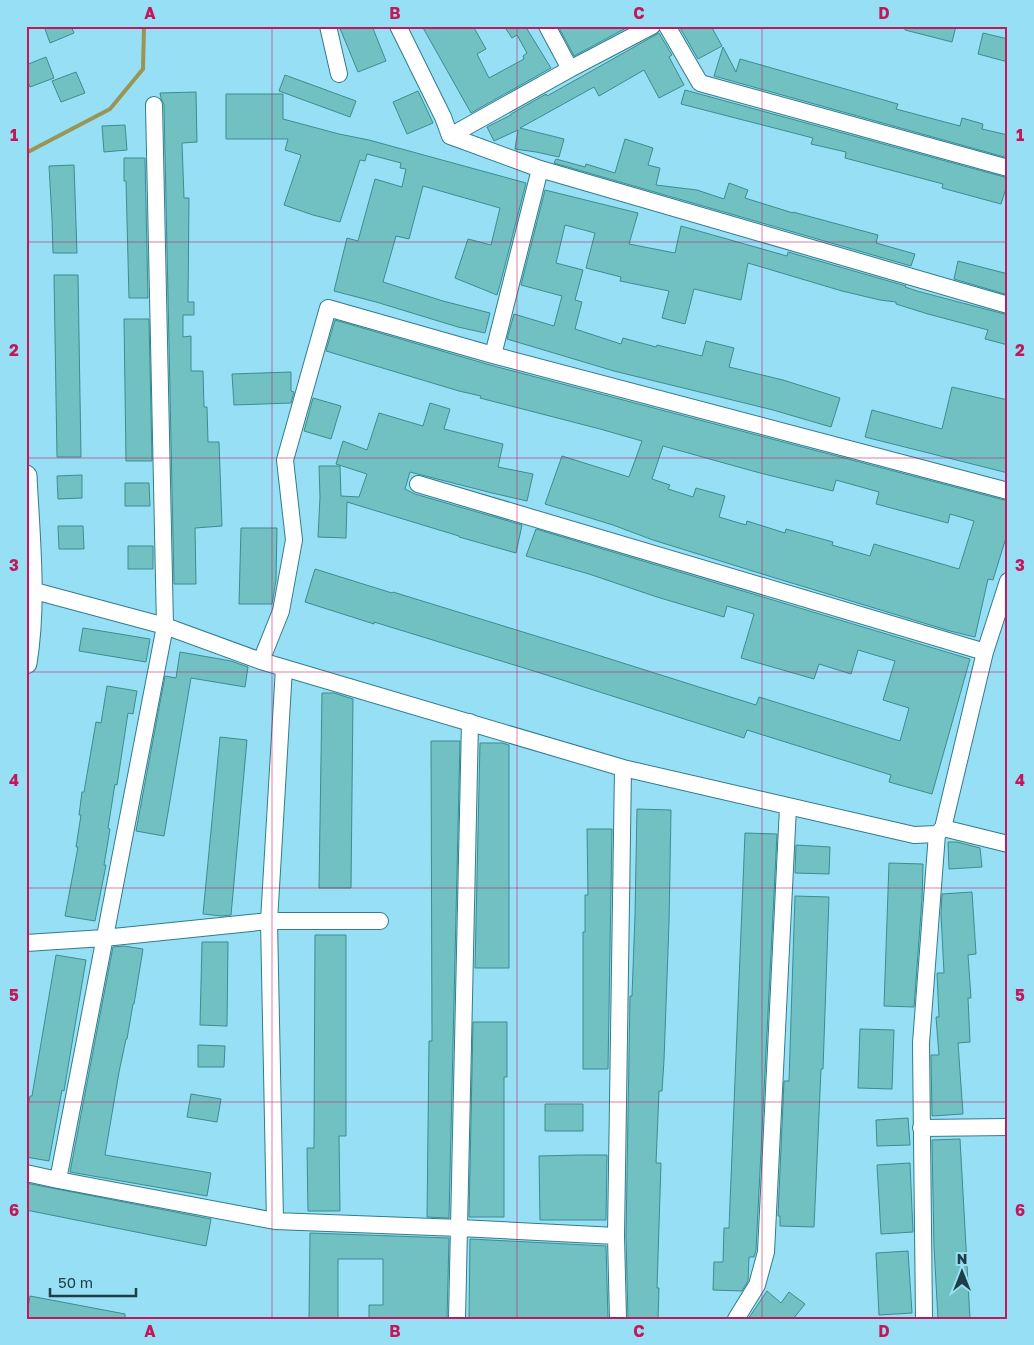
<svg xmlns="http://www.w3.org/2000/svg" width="1034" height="1345" font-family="'Golos Text',sans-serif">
	<rect width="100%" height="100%" fill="#96dff4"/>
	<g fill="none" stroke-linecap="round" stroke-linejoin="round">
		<path stroke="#9a9554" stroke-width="4" d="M26 153 110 109 143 69 144 26"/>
	</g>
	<path fill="#71c1c3" stroke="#3c8d8f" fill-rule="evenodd" d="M44 26H71L74 33 50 43Z
		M339 26H372L386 61 358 72Z
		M422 26H473L486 49 477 54 489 78 524 59 523 56 527 53 517 35 512 38 504 26H531L527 29 551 68 471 113Z
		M558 26H630L574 56Z
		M679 26H711L722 46 698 59Z
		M905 26H956L952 42 905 30Z
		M659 33 672 55 669 57 684 85 659 98 644 70 599 96 594 87 520 128 564 139 559 157 536 152 515 149 518 130 494 141 487 127 511 115V114L546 94 547 96Z
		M983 33 1008 39V62L978 54Z
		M723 47 736 72 740 59 898 104 896 109 960 126 962 118 983 124 982 129 1008 135V158L714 76Z
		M46 57 54 78 30 87 26 78V65Z
		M76 72 85 93 61 102 52 81Z
		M285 75 356 101 350 117 279 91Z
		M685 90 1008 178V182L1001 204 942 188 943 184 845 158 846 152 811 144 813 138 681 104Z
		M418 91 433 123 407 134 393 102Z
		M196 92 197 142 182 143 184 198H189L188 302H194V315H183V337L191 336V371H203L204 407H207L208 442H219L222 526 195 528 196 584H174L164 105 161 98 160 93Z
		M226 94H283V119L339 134 369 140 526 183 501 281 497 295 455 278 468 239 491 245 500 208 423 186 409 239 396 236 383 282 443 301 490 313 485 333 458 327 376 302 334 291 347 238 358 241 375 179 402 187 406 169 400 168 401 163 367 154 365 161 360 160 340 222 313 215 284 205 301 155 285 150 288 139H226Z
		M125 125 127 150 104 152 102 126Z
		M625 139 653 148 648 165 660 168 656 185 697 190 724 199 729 183 748 190 745 198 793 213V212L878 235 876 243 915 254 911 266 554 163 556 159 585 167 586 164 615 173Z
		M124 158H145L148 298H129L126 181H124Z
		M74 165 77 253H53L52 219 49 166Z
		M545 190 638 213 629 244 675 253 681 226 787 256 788 252 906 286 905 287 917 291 1008 315V345L985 339 988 330 928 314 896 304V302L880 300 842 291 748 263 741 300 694 289 685 324 662 318 669 291 620 281 621 277 586 268 595 233 565 225 556 263 583 270 575 300 582 302 575 329 621 344 623 338 656 347 657 345 702 356 706 341 734 348 729 367 783 380 840 398 831 427 773 410 614 371 507 339 514 314 554 326 562 296 521 285Z
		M958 261 1008 274V295L954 279Z
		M54 275H78L81 457H57Z
		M124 319H149L152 461H126Z
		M335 320 490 365 1008 501V531L993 580 988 579 975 637 950 631 772 577 653 540 613 525 545 504 562 456 629 477 642 441 600 429 480 398 481 396 459 391 326 351ZM663 446 760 473 833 491 836 480 879 492 876 504 948 523 950 514 974 521 959 569 874 544 870 556 832 545 833 542 786 529 785 533 747 521 746 525 719 517 725 496 696 488 693 497 668 489 670 485 652 479Z
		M291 372V391L294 392 291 403 234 405 232 374Z
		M952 387 1008 400V473L865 437 872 410 942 429Z
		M313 398 341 406 331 439 304 431Z
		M430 403 450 409 444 429 503 444 498 467 533 474 527 501 492 493 410 472 405 489 415 494 522 525 516 553 459 537V536L347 502 346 538 318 537 320 497 319 466H340L341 496 359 497 367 474 336 464 343 441 367 450 379 413 423 426Z
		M82 475V498L58 499 57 476Z
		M125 483H149L150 506H125Z
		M58 526H83L84 549H59Z
		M241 528H277L276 580 272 604H239Z
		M536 529 970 659 932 794 889 782 891 775 747 730 744 738 537 672 374 622V624L305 602 315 569 392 593 393 592 588 652 756 705 759 697 900 741 909 708 883 700 895 661 858 650 851 674 819 664 814 679 741 658 754 614 727 606 724 617 657 597 589 574 526 556Z
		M128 546H153V569H128Z
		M83 628 150 639 146 662 79 651Z
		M180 652 231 661 248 667 245 687 191 678 164 836 136 831 165 676 176 678Z
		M107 686 137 691 133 714 128 713 117 785 115 784 108 828 110 829 104 865H106L95 921 65 916 78 847H76L81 815H79L82 792H84L96 722 101 723Z
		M322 693H334L353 699 351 888H319Z
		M220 737 247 740 231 915 222 916 203 914Z
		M431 741H460L449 1218 427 1217 429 1041H432Z
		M480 743H502L509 745V968H475Z
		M637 809 671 810 669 923 664 1060 662 1091H659L656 1163H661L657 1288H659L658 1319H628L626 1236 630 996H632L635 915Z
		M587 829H612L608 1069H583V932H585V895H588Z
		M745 833 777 834 756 1250 754 1257H749L748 1281 742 1291 713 1290 714 1262H723L724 1228H729Z
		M948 842H957L980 848 982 867 949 869Z
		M796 845 830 847 829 874 795 873Z
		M889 863 923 864 922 899 914 1007 884 1006Z
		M972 892 976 954 968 955 971 998H968L970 1042 958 1043 963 1114 932 1116 931 1055H939L936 1017H939L937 973H944L941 914 942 894Z
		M795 896 829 897 823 1069H821L814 1227 780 1226V1216H778L784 1081H789Z
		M315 935H346V1136H339L340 1211H308L307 1148H314Z
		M202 942H228L227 1026 200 1025Z
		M124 946 143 949 134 1004H133L127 1039H126L119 1072 105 1155 211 1173 207 1196 70 1172 113 947Z
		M56 955 86 960 64 1091 62 1090 49 1161 26 1157V1116L30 1096H32Z
		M473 1022H507V1077H504V1217H469Z
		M860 1029 894 1030 892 1089 858 1088Z
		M198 1045 225 1046 224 1067H198Z
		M191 1094 221 1099 217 1122 187 1117Z
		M545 1104H583V1131H545Z
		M908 1118 910 1145 877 1146 876 1120Z
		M960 1139 970 1319H938L934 1247 932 1140Z
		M581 1155H607L606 1220H540L539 1156Z
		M910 1163 913 1232 881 1234 877 1165Z
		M26 1183 211 1219 206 1246 26 1210Z
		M310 1233 449 1238 447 1319H369V1305H383V1259H338V1319H309Z
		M470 1239 606 1246 608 1319H469Z
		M908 1251 912 1313 879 1315 876 1253Z
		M767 1291 781 1303 789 1292 805 1304 793 1319H748Z
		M30 1296 125 1314V1319H26Z"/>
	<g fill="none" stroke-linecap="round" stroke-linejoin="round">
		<g stroke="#317c8f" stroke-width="18">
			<path id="minor" d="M328 26 339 74
				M398 26 443 117 450 136 540 169 1008 305
				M547 26 570 69
				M667 26 700 83 1008 168
				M450 136 570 69 652 26
				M493 355 540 169
				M418 484 985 652
				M31 590 165 626 261 661 623 768 914 835 937 834 943 828 985 652 1008 581
				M261 661 281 611 294 540 285 460 328 308 493 355 1008 491
				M943 828 1008 844
				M26 943 104 938 269 921H380
				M921 1128 1008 1127
				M26 1173 58 1180 275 1221 460 1228 616 1236
				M58 1180 165 626 154 105
				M275 1221 269 921 284 668
				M457 1319 470 722
				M618 1319 616 1236 623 768
				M736 1319 757 1285 766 1252 788 807
				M924 1319 921 1043 937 834"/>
		</g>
		<g stroke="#317c8f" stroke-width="23">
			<path id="major" d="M26 476C29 537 36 603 26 663"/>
		</g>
		<use href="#minor" stroke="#fff" stroke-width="16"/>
		<use href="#major" stroke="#fff" stroke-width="21"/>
	</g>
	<path fill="none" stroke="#c2185b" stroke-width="1" stroke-opacity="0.55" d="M272 26V1319M517 26V1319M762 26V1319M26 242H1008M26 458H1008M26 672H1008M26 888H1008M26 1102H1008"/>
	<rect width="1034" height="1345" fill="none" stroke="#96dff4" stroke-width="55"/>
	<g transform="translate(962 1272)" stroke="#96dff4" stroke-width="4" paint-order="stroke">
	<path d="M0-4L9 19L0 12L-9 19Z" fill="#203e47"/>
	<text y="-8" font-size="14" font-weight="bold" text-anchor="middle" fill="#203e47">N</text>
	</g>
	<path d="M50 1288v8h86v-8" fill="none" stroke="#203e47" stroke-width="2.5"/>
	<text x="58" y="1288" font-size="15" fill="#203e47" stroke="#96dff4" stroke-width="4" paint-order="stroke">50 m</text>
	<rect x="28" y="28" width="978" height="1290" fill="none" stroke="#c2185b" stroke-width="2"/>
	<g font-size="16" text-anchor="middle" font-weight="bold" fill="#c2185b">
		<text x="150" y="19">A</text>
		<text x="395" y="19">B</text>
		<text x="639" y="19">C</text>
		<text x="884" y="19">D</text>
		<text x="14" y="141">1</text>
		<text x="1020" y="141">1</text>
		<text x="14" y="356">2</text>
		<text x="1020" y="356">2</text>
		<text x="14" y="571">3</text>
		<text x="1020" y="571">3</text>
		<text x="14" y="786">4</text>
		<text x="1020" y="786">4</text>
		<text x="14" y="1001">5</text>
		<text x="1020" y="1001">5</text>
		<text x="14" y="1216">6</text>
		<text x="1020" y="1216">6</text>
		<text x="150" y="1337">A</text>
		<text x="395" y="1337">B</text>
		<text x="639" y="1337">C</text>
		<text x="884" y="1337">D</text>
	</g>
</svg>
